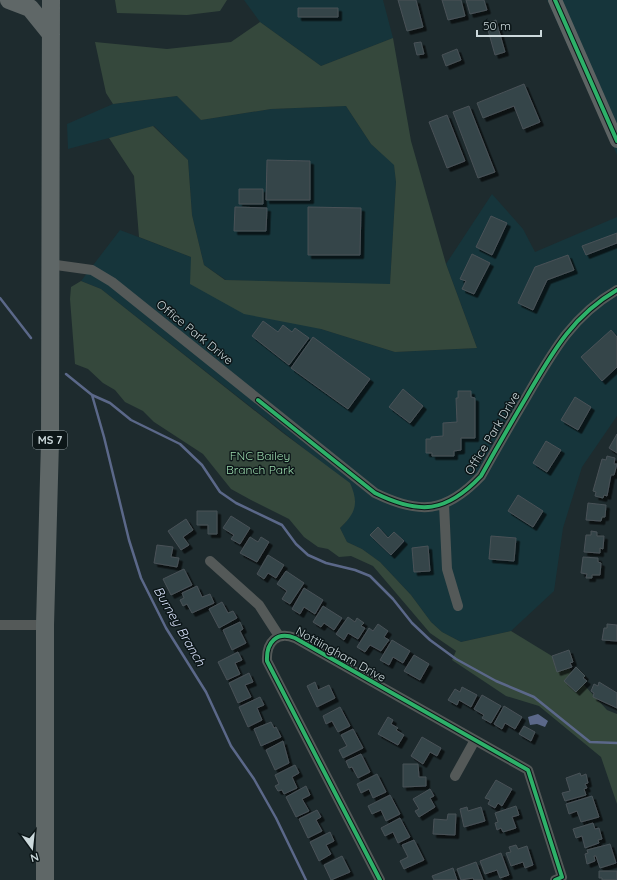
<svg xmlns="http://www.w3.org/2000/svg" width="617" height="880" font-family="Quicksand,sans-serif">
	<defs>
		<filter id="shadow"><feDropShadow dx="3.5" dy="3.5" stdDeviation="0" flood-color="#0009"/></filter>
	</defs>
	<rect width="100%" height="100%" fill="#1e2b2e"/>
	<path fill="#16353b" d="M244 0H383L393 38 321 66 260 22Z
		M547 0H617V155Z
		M177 96 201 120 271 109 346 106 371 144 394 164 396 182 390 285 226 280 204 265 192 215 188 160 154 126 68 149 67 124 113 104Z
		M492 194 523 229 535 252 617 217V416L582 467 563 528 554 591 511 631 461 642 442 632 431 622 411 595 380 562 362 549 347 542 340 528 346 522 307 451 101 289 81 281 120 230 191 257V284L321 329 395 352 477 348 446 264Z"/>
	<path fill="#35483c" d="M115 0H227L220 11 187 15 117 13Z
		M260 22 321 66 393 38 411 141 446 264 477 348 395 352 321 329 244 314 190 284 191 257 139 237 134 176 109 138 153 126 188 160 192 215 204 265 225 280 390 284 396 182 394 165 371 144 346 106 271 109 201 120 177 96 113 104 106 93 95 42 167 49 231 42Z
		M81 281 101 289 283 433 350 483C359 503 356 513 340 528L347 542 362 549 380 562 411 595 431 622 442 632 461 642 511 631 565 664 607 710 617 714V804L601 757 539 706 506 696 452 660 456 651 430 633 373 566 351 556 339 557 328 549 318 547 304 537 289 519 251 500 231 489 203 454 154 422 143 411 125 402 115 390 103 383 88 369 75 364 70 299 71 287Z"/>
	<path fill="#5b6889" d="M538 714 548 721 545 727 537 724 530 725 528 717Z"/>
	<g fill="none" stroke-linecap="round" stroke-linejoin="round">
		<path stroke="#5b6889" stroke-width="2.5" d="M0 298 31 338
			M66 374 92 395 110 403 131 420 180 444 202 465 220 492 236 503 282 525 296 544 308 555 326 563 355 570 370 576 393 599 412 623 430 640 456 659 496 681 534 697 590 742 617 743
			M92 395 104 437 129 540 141 578 166 628 206 692 231 746 254 779 276 818 306 880"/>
	</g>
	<path fill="#36444a" stroke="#495257" filter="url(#shadow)" d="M398 0H416L423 27 407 31Z
		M442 0H461L465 16 448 20Z
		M466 0H484L487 10 470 14Z
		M298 8H338V17H298Z
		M496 20 505 52 495 55 486 23Z
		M421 42 424 54 417 55 414 43Z
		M457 49 461 60 446 66 442 55Z
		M524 84 540 122 523 129 514 106 483 118 477 103Z
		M469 106 495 172 478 178 453 112Z
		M447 115 465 161 447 168 429 122Z
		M267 160 310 161V200H266Z
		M239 189H263V204H239Z
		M235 207 267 208 266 231H234Z
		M308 207 361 208 360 255H308Z
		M491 216 507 223 492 255 476 247Z
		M617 233V243L586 255 582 246Z
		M472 254 490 263 474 294 462 289 466 281 460 279Z
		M568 255 574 270 547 280 533 310 518 303 535 267Z
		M263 321 278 332 283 325 292 332 295 328 309 338 289 365 252 336Z
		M611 330 617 337V367L602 381 581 357Z
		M313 337 370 379 348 409 291 368Z
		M403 389 423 406 410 423 389 407Z
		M458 391H471V397L475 398V438H461V450L454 451V456H432V453H426V439H431V437L443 436V423L457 422 456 398H458Z
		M575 397 591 407 578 430 561 420Z
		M617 434V453L609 448Z
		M546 441 561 450 547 472 533 463Z
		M607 456 615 458 614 464H617L614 475H611L607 496 604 495 603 498 595 496 596 492 593 491 602 459 606 460Z
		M518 495 543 511 533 527 508 511Z
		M588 503 606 505 605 517H602L601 521 586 520Z
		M197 511H217V534H208V525H197Z
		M231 516 250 528 240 544 231 539 234 535 223 528Z
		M186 519 193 530 183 537 189 545 181 550 168 531Z
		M378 527 388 538 394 532 404 541 391 555 370 535Z
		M591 531 597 532V536H604L603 549 600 548V553L584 552 586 535H591Z
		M491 536 516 538 514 561 489 559Z
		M250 537 258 542 261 537 269 542 257 562 240 553Z
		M157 545 173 547 171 557 179 558 177 567 154 563Z
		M428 546 430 571 414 572 412 548Z
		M268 555 284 565 276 578 268 573 264 579 257 574Z
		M583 557 598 558V562L601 563 600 575H592V578H586L587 574 581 573Z
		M184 569 192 585 171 595 163 579Z
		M286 571 304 583 290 604 282 599 287 591 277 584Z
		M197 586 202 597 210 594 214 603 192 613 187 604 183 606 180 600 184 598 182 593Z
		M304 588 323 600 315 614 304 607 300 614 292 609Z
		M222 602 228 613 233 611 237 618 219 628 209 609Z
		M323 606 342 618 334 630 324 623 321 627 313 622Z
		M348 617 355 622 357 618 364 623 361 626 365 628 358 639 348 633 344 640 336 634Z
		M240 622 243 629 240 631 246 643 232 650 223 630Z
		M378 624 388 631 384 637 389 640 381 651 370 645 365 652 357 647 369 628 373 631Z
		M607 624 617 625V641L602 640 604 628H607Z
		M392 640 410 651 403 663 393 657 389 665 380 660Z
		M569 650 573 662 570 663 572 667 557 672 552 656Z
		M238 652 242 660 235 663 240 674 227 680 218 662Z
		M414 655 429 664 420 680 404 671Z
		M576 667 585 676 583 678 587 681 576 692 564 681Z
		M249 673 253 682 245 685 251 697 238 703 229 683Z
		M315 682 318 690 329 685 335 698 317 707 307 686Z
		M599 682 617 693V708L593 697 594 693 591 691 594 684 598 686Z
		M462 687 477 695 471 707 459 700 457 705 448 700 455 689 460 692Z
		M482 695 501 706 491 723 482 718 484 715 474 709Z
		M260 697 264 705 257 708 262 720 248 727 239 707Z
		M504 706 522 717 515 729 505 723 502 729 494 724Z
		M340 707 350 726 338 732 332 721 326 724 323 716Z
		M388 717 393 720 391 724 398 728 396 730 404 735 398 745 378 734Z
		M271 722 274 728 276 727 281 737 261 746 254 729Z
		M524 726 535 732 531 741 519 734Z
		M353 729 363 748 343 758 339 750 347 746 341 735Z
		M422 737 441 748 437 756 430 752 423 764 411 756Z
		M283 741 289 763 275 770 266 750Z
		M361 754 370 772 358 778 352 767 349 768 346 761Z
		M403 764H418L419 777H426V786L403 787Z
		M295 765 299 773 292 777 297 788 284 794 282 790 278 791 275 786 279 784 275 775Z
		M580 773 581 776 586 774 588 783 585 784 587 788 584 789 586 795 565 801 562 793 570 791 566 778Z
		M377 774 386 792 373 798 369 789 361 793 357 784Z
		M496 780 512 789 502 806 498 803 495 808 488 804 490 800 485 798Z
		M306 786 310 795 302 799 309 811 296 817 286 797Z
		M430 789 434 796 430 798 435 807 419 817 415 811 419 809 413 799Z
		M390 795 400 814 386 821 381 810 372 814 368 806Z
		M592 796 599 817 581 822 577 811 569 814 566 804Z
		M516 806 519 815 512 817 516 828 503 832 501 828 497 830 495 823 498 822 495 813Z
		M467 807 468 811 481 807 485 821 464 827 460 809Z
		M317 810 321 817 316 820 322 831 308 838 299 819Z
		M448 814H456L455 835 433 834 434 819 447 820Z
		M400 818 410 837 398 843 393 832 385 836 381 828Z
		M593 823 595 829 599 828 602 839 598 840 599 843 585 848 582 836 576 838 573 829Z
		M330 832 334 841 326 845 331 854 319 861 310 842Z
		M414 840 424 860 404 869 400 861 408 857 402 845Z
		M610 844 616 863 600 868 596 856H594L595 861 587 864 585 854 588 853 587 850Z
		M516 845 518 849 527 846 533 865 525 868 523 862 511 866 506 853 511 852 509 847Z
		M501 853 509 875 500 878 497 870 485 874 480 861Z
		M342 856 350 872 331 880 324 865Z
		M476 862 483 880H474L473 878 461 880 457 869Z
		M453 868 457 880H434L432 876Z
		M599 871H617V880H602V878H599Z"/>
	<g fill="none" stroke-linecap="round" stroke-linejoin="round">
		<path stroke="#545958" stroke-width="10" d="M49 264 92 270 112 282 375 493C420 515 446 513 481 476 496 449 511 423 527 396 552 353 572 316 617 290
			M444 504 447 569 458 606
			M210 561 259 605 279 636
			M0 625H45
			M455 776 475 740
			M380 880 267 661C266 642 277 631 295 638L528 770 562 877 555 880"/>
		<path stroke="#5d6363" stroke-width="14" d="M555 0 617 141"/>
		<path stroke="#5f6767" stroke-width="18" d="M9 0 30 8 51 34
			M45 880V625L50 442 51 0"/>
		<g stroke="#0c1618" stroke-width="6">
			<path id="cycleway" d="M555 0 617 141
				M258 400 375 493C420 515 446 513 481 476 496 449 511 423 527 396 552 353 572 316 617 290
				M380 880 267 661C266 642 277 631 295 638L528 770 562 877 555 880"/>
		</g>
		<use href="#cycleway" stroke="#2db169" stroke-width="4"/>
	</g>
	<g text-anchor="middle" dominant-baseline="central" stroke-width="3" stroke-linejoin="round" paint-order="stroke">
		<rect fill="#0c1618" stroke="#929ea1" stroke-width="1" x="33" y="431" width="34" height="18" rx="3"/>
		<g font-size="11" font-weight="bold" fill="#ccd9dc">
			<text x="50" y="440">MS 7</text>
		</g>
		<g font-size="12" fill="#ccd9dc" stroke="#0c1618">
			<text transform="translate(195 332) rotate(39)">Office Park Drive</text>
			<text transform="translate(492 433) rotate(-59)">Office Park Drive</text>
			<text transform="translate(341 654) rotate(29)">Nottiingham Drive</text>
		</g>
		<g font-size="12" fill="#9bd9ac" stroke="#0c1618">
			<text x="260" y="455">FNC Bailey<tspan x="260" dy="14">Branch Park</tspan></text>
		</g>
		<g font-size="13" font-style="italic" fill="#d3ddf5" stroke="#0c1618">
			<text transform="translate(180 626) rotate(60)">Burney Branch</text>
		</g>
	</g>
	<g transform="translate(32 848) rotate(165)" stroke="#0c1618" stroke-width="3" paint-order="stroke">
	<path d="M0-3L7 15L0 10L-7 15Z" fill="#ccd9dc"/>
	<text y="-6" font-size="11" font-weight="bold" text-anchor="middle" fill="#ccd9dc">N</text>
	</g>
	<path d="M477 30v6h64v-6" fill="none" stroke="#ccd9dc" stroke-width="2"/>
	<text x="483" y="30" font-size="12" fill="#ccd9dc" stroke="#0c1618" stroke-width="3" paint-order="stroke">50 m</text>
</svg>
